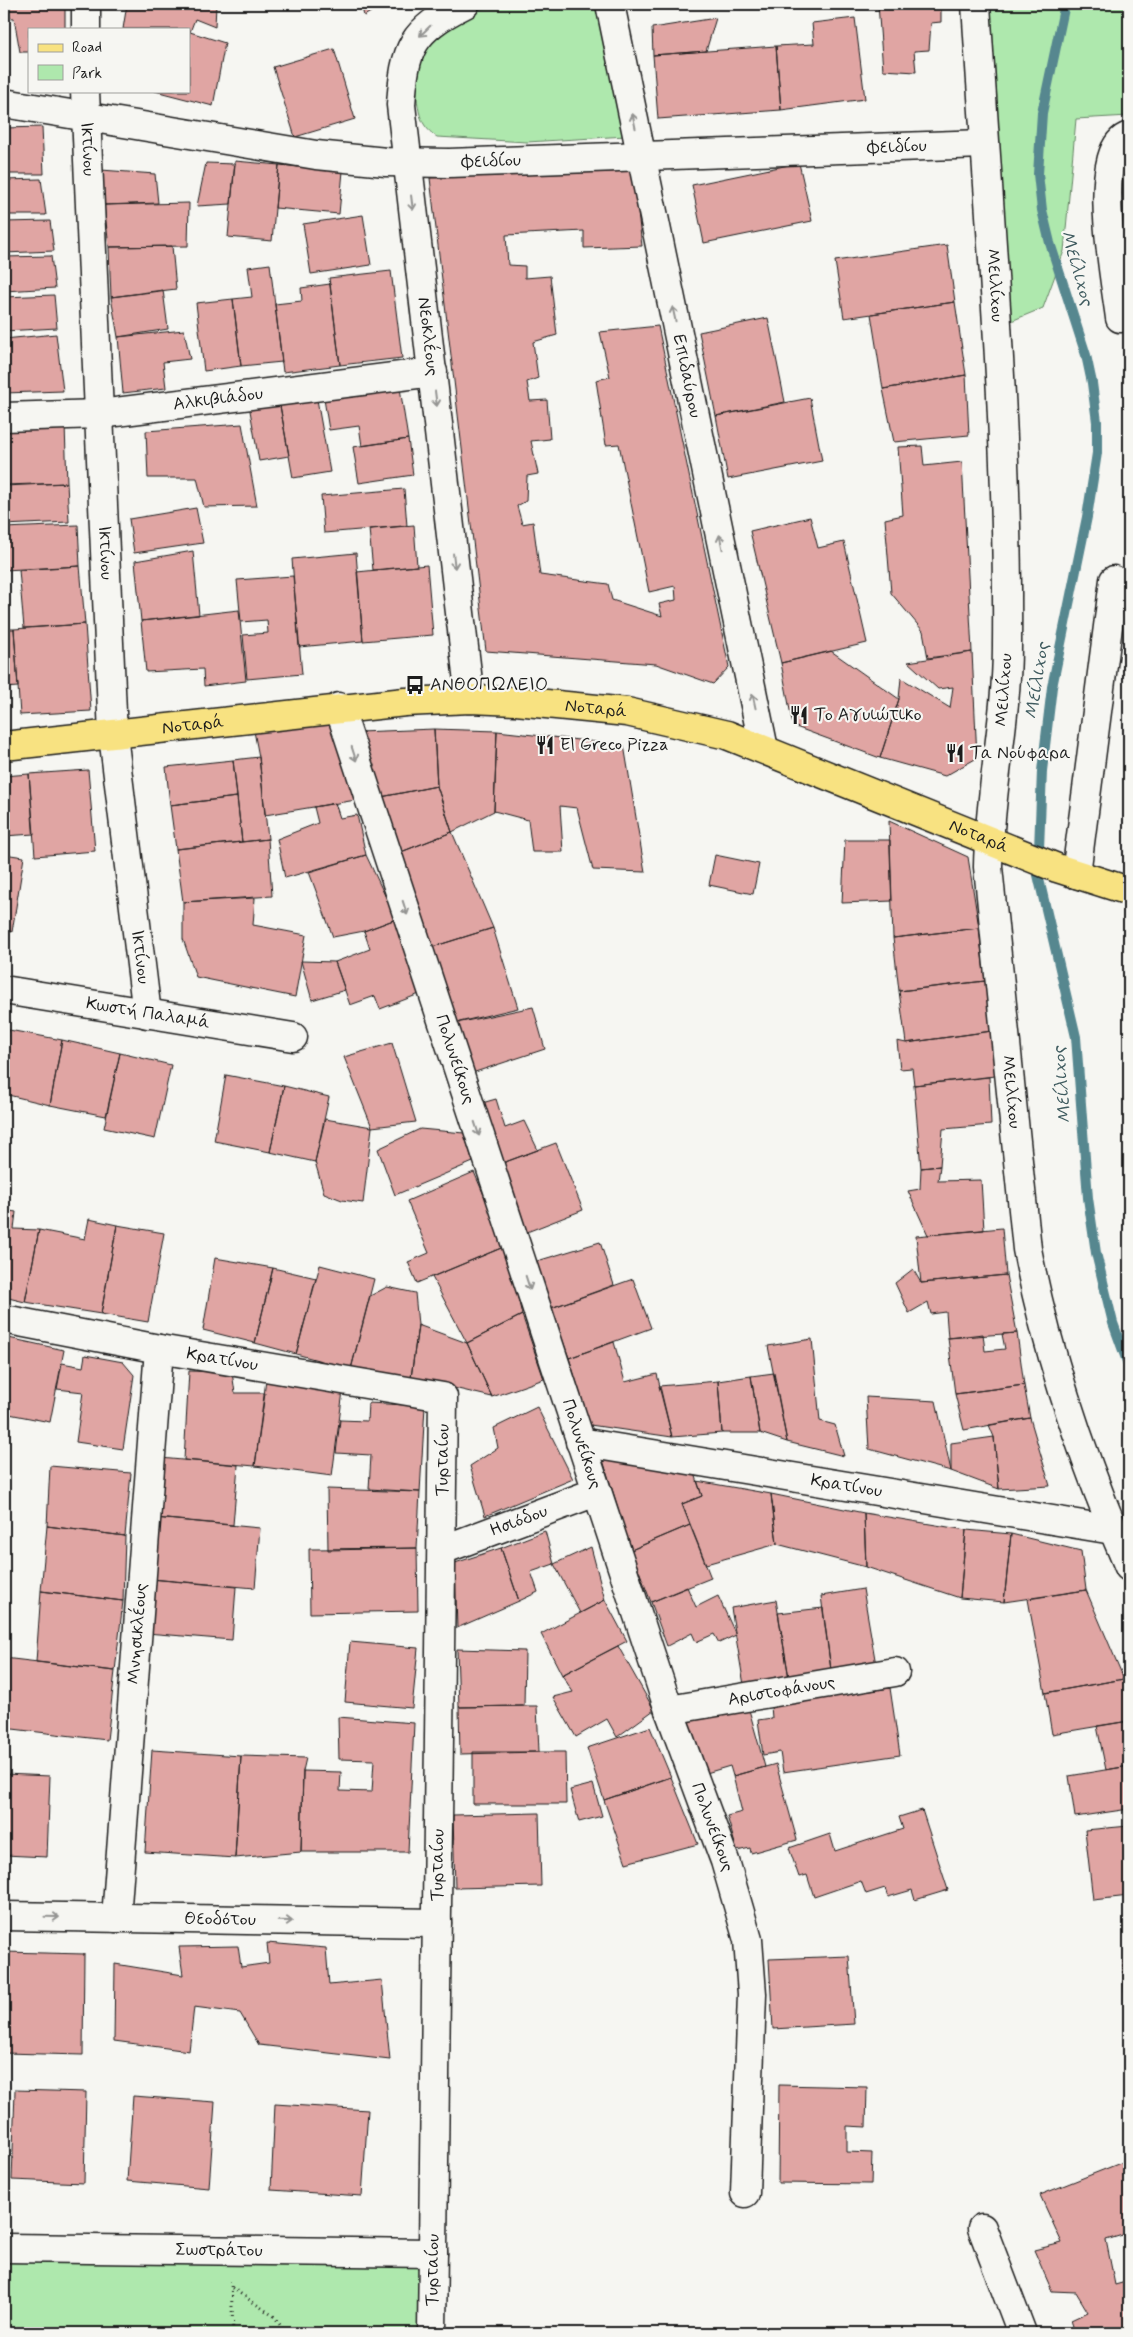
<svg xmlns="http://www.w3.org/2000/svg" width="1133" height="2337" font-family="Mynerve,sans-serif">
	<rect width="100%" height="100%" fill="#f6f6f2"/>
	<filter id="ink" filterUnits="userSpaceOnUse"><feTurbulence type="fractalNoise" baseFrequency=".02" numOctaves="2"/><feDisplacementMap in="SourceGraphic" scale="10" xChannelSelector="R" yChannelSelector="G"/><feConvolveMatrix kernelMatrix="1 2 1 2 8 2 1 2 1" color-interpolation-filters="sRGB"/></filter>
	<g filter="url(#ink)">
		<path fill="#aee8ad" stroke="#658264" d="M491 4H597L626 136 527 142 437 137C422 127 419 116 417 98 412 41 446 27 491 4Z
			M983 4H1129V116L1076 119 1064 251 1043 308 1004 324Z
			M4 2248 433 2253 432 2333H4Z"/>
		<g fill="none" stroke-linecap="round" stroke-linejoin="round">
			<path stroke="#57878f" stroke-width="10" d="M1065 4 1042 113 1038 174 1042 210 1050 243 1086 355 1092 383 1097 422V453L1087 517 1052 687 1042 771 1038 875 1076 1037 1088 1198 1096 1253 1113 1323 1129 1367"/>
		</g>
		<path fill="#e0a5a3" stroke="#1c1c1c" d="M4 4H65V29H29V52H20L14 18 4 17Z
			M127 4H216L215 27 195 19 190 32 225 43 213 106 155 91H189V29H123Z
			M361 4H384L364 16Z
			M878 4H941V22L931 23 929 50 914 51 916 72 883 70Z
			M716 18 706 51 653 55 652 28Z
			M855 18 865 99 781 110 776 46 814 44 812 23Z
			M776 46 781 110 658 119 653 55Z
			M334 49 355 119 295 137 273 67Z
			M42 127 44 174H4V128Z
			M235 161 279 165 272 241 228 237Z
			M206 163 235 164 231 204 197 206Z
			M799 163 812 221 704 243 692 185Z
			M279 165 343 171 339 214 275 208Z
			M101 170 155 174 158 203 104 205Z
			M633 171 642 246 584 248V231L506 235 508 265 525 266V278L550 276 557 335 533 342 538 378 527 382 530 401 547 400 550 439 531 441 538 474 527 476 526 501 517 506 522 524 533 522 540 575 608 584 612 600 662 616 659 604 676 600 675 586 649 592 619 444 606 445 596 380 610 377 600 332 658 326 729 667 713 684 656 664 486 651 430 178Z
			M41 179 46 215H4V180Z
			M189 203 188 246 109 247 104 205Z
			M363 215 371 265 311 274 303 224Z
			M50 221 54 251 4 253V222Z
			M947 245 955 302 844 318 835 261Z
			M172 246 176 289 111 297 109 247Z
			M51 256 55 288 4 291V257Z
			M270 264 282 362 241 366 233 299 252 297 248 267Z
			M391 271 402 358 340 365 329 278Z
			M330 284 340 365 283 372 275 304 302 301 301 288Z
			M163 290 168 329 118 337 111 297Z
			M54 295 57 328 4 331V297Z
			M233 299 241 366 204 371 196 303Z
			M955 302 966 375 883 389 871 314Z
			M768 318 785 402 716 416 699 332Z
			M184 330 190 359 163 362 166 388 123 393 118 337Z
			M56 334 63 391 4 393V339Z
			M966 375 969 435 894 442 883 389Z
			M400 388 408 439 362 446 359 426 329 430 324 399Z
			M316 394 330 472 293 478 279 400Z
			M810 398 822 461 728 479 716 416Z
			M279 400 289 456 259 461 249 405Z
			M242 424 257 506 204 507 197 478H148L146 431Z
			M65 426 67 483 4 485V428Z
			M408 439 413 475 359 483 353 447Z
			M922 446 924 466 962 462 972 652 928 658 923 631 891 593 885 519 903 515 898 447Z
			M67 483 69 522 4 525V486Z
			M404 489 407 526 324 533 321 496Z
			M196 508 203 543 134 553 129 519Z
			M810 517 818 548 844 542 867 643 781 663 750 531Z
			M78 525 80 566 4 570V528Z
			M414 525 417 566 373 570 369 529Z
			M193 551 199 615 141 621 135 561Z
			M356 553 363 641 299 647 292 559Z
			M427 565 433 635 363 641 357 572Z
			M80 566 85 624 24 628 19 570Z
			M293 576 302 674 247 679 243 635 268 633 267 620 241 622 237 580Z
			M239 610 246 681 204 686 203 669 146 672 141 621Z
			M85 624 91 711 20 715 14 629Z
			M4 629H14L18 687 4 688Z
			M831 651 899 699 880 758 793 726 781 663Z
			M972 652 977 758 945 776 880 758 899 699 901 678 950 708 953 687 938 689 908 662Z
			M339 723 356 800 265 815 259 757 254 731Z
			M434 729 437 786 376 798 359 732Z
			M434 729 497 731 494 811 452 832 437 786Z
			M497 731 624 745 645 872 593 870 577 808 560 806 563 852H532L528 820 494 811Z
			M259 757 268 839 242 842 233 760Z
			M233 760 237 797 170 805 166 767Z
			M88 770 95 851 35 856 29 774Z
			M29 774 34 834 4 836V776Z
			M437 786 452 832 401 852 376 798Z
			M237 797 242 842 176 849 170 805Z
			M335 803 340 818 357 815 366 855 285 878 277 839 318 823 314 807Z
			M889 821 968 857 979 928 893 938Z
			M452 832 493 928 429 948 401 852Z
			M268 839 272 896 183 902 176 849Z
			M845 840H890L892 901 842 903Z
			M4 854 24 857 12 932 4 930Z
			M366 855 396 919 364 931 333 937 309 872Z
			M715 855 759 864 753 894 709 885Z
			M255 898 253 925 306 935 295 997 196 977 183 939V902Z
			M396 919 422 993 380 1009 375 996 350 1005 335 962 370 949 364 931Z
			M493 928 518 1008 447 1025 429 948Z
			M979 928 985 981 899 991 893 938Z
			M301 961 335 962 345 990 312 1000Z
			M991 978 999 1030 906 1043 899 991 985 981Z
			M533 1007 545 1049 463 1076 447 1025Z
			M9 1030 62 1040 50 1105 4 1094V1055Z
			M999 1030 1004 1075 914 1085 912 1068 900 1069 897 1041 906 1043Z
			M62 1040 120 1053 106 1116 50 1105Z
			M392 1043 416 1122 372 1127 344 1057Z
			M120 1053 171 1065 155 1139 104 1128Z
			M226 1075 284 1086 270 1152 214 1141Z
			M989 1077 991 1125 943 1129 940 1166 921 1168 914 1085Z
			M284 1086 329 1097 315 1162 270 1152Z
			M496 1099 505 1128 524 1121 538 1150 500 1164 475 1105Z
			M325 1119 372 1127 363 1203 342 1200 324 1193 315 1162Z
			M420 1129 464 1133 473 1162 395 1195 378 1149Z
			M556 1143 583 1210 527 1232 500 1164Z
			M940 1166 938 1181 981 1180 984 1230 928 1235 908 1191 920 1189 921 1168Z
			M474 1172 506 1246 417 1283 408 1262 429 1253 407 1201Z
			M4 1210 16 1212 14 1229 39 1230 25 1302 4 1297Z
			M89 1219 117 1225 101 1314 25 1302 39 1230 85 1239Z
			M117 1225 164 1233 148 1322 101 1314Z
			M1002 1228 1006 1275 921 1283 916 1236Z
			M600 1242 614 1285 551 1308 534 1262Z
			M506 1246 522 1315 467 1343 432 1277Z
			M215 1258 273 1268 255 1343 203 1330Z
			M320 1265 374 1279 351 1369 296 1354Z
			M273 1268 316 1278 296 1354 255 1343Z
			M913 1269 921 1283 1006 1275 1017 1333 948 1338 946 1312 931 1314 928 1302 909 1313 895 1283Z
			M633 1279 651 1328 569 1358 551 1308Z
			M387 1287 415 1293 418 1325 411 1378 351 1369 370 1296Z
			M522 1315 544 1379 492 1397 467 1343Z
			M418 1325 467 1343 492 1397 411 1378Z
			M1017 1333 1024 1385 955 1394 948 1338 983 1334 985 1351 1005 1349 1002 1334Z
			M4 1337 64 1350 50 1422 4 1413Z
			M812 1339 820 1421 835 1425 844 1456 787 1442 768 1346Z
			M614 1342 625 1382 657 1374 672 1437 590 1425 569 1358Z
			M85 1355 123 1362 134 1375 123 1449 76 1442 83 1392 57 1389 62 1363 83 1367Z
			M189 1371 232 1372 235 1393H265L255 1466 184 1460Z
			M267 1372 344 1383 332 1476 255 1466Z
			M774 1373 787 1442 760 1433 751 1376Z
			M751 1376 760 1433H722L718 1381Z
			M718 1381 722 1433 672 1437 659 1386Z
			M1024 1385 1030 1418 964 1430 955 1394Z
			M866 1397 936 1401 951 1471 869 1449Z
			M368 1403 425 1406 420 1492 369 1489 371 1455 336 1453 340 1420 367 1421Z
			M537 1407 573 1479 485 1516 470 1466 498 1448 494 1428Z
			M1030 1418 1050 1486 999 1489 994 1437 989 1425Z
			M994 1437 999 1489 951 1471V1443Z
			M602 1457 695 1473 702 1496 682 1504 690 1525 631 1550Z
			M160 1458 238 1465 233 1525 155 1518Z
			M50 1466 131 1473 125 1536 47 1526Z
			M697 1481 771 1494 777 1544 706 1564 682 1504 702 1496Z
			M327 1489 420 1492 417 1548 328 1550Z
			M771 1494 864 1513 866 1567 777 1544Z
			M864 1513 966 1530 960 1598 866 1567Z
			M155 1518 260 1528 255 1588 151 1579Z
			M690 1525 711 1578 651 1602 631 1550Z
			M47 1526 125 1536 123 1601 41 1591Z
			M966 1530 1011 1534 1004 1602 960 1598Z
			M545 1531 554 1564 531 1572 538 1592 519 1601 501 1548Z
			M1011 1534 1081 1551 1086 1590 1004 1602Z
			M591 1547 605 1600 580 1613 554 1564Z
			M417 1548 418 1611 310 1613 309 1549Z
			M501 1548 519 1601 457 1628 455 1563Z
			M151 1579 236 1587 232 1640 146 1633Z
			M687 1587 696 1607 718 1596 736 1635 719 1643 714 1634 696 1642 692 1633 667 1646 651 1602Z
			M863 1589 876 1665 831 1670 821 1596Z
			M1086 1590 1124 1679 1045 1693 1028 1599Z
			M41 1591 123 1601 115 1671 36 1662Z
			M605 1600 627 1641 562 1675 541 1634Z
			M776 1600 789 1678 744 1685 731 1608Z
			M823 1608 831 1670 789 1678 778 1613Z
			M350 1642 418 1648 412 1708 345 1702Z
			M618 1646 654 1710 617 1737 607 1719 576 1737 553 1697 573 1692 562 1675Z
			M457 1649 525 1651 524 1706 459 1707Z
			M4 1658 115 1671 107 1740 4 1728Z
			M1129 1678V1721L1052 1734 1045 1693Z
			M890 1688 900 1755 783 1772 780 1752 763 1755 758 1720 772 1718 771 1706Z
			M746 1699 765 1767 733 1776 730 1766 703 1774 687 1715Z
			M524 1706H537L539 1752 460 1754 459 1707Z
			M338 1717 414 1723 408 1852H301L303 1771 341 1772 340 1791 372 1792 374 1760 339 1759Z
			M1129 1721V1766L1106 1770 1097 1726Z
			M650 1727 671 1777 604 1800 587 1748Z
			M152 1750 241 1756 235 1858 145 1852Z
			M473 1752H565L566 1804H473Z
			M241 1756 306 1758 303 1771 301 1852 235 1858Z
			M776 1764 797 1840 751 1853 750 1848 737 1851 727 1816 742 1812 733 1776Z
			M1129 1766V1809L1075 1817 1069 1776Z
			M4 1774 50 1776 47 1857 4 1855Z
			M671 1777 698 1844 626 1863 604 1800Z
			M593 1784 602 1816 579 1822 570 1790Z
			M922 1810 948 1890 915 1900 912 1890 888 1897 885 1888 866 1894 861 1881 814 1897 807 1875 799 1877 789 1848 830 1834 835 1851 903 1829 899 1817Z
			M539 1813 541 1886 455 1888 453 1815Z
			M1129 1826V1896L1093 1900 1085 1830Z
			M267 1943 326 1948 329 1985 382 1980 390 2060 259 2045 240 2013 194 2007 189 2051 114 2041 115 1964 183 1975 179 1947 238 1946 241 1967 269 1963Z
			M4 1952 84 1954 83 2055 4 2053Z
			M849 1956 854 2024 773 2029 769 1959Z
			M1123 1960H1129V2030H1126Z
			M779 2085 867 2087 866 2127 847 2126V2152L872 2153 871 2184 778 2183Z
			M15 2090 86 2092 84 2183 12 2180Z
			M133 2096 215 2102 209 2188 127 2181Z
			M275 2104 368 2110 362 2196 271 2190Z
			M1123 2162 1129 2183V2233L1106 2240 1115 2285 1129 2281V2333H1075L1071 2320 1088 2312 1076 2292 1052 2291 1034 2250 1062 2243 1040 2195Z"/>
		<g fill="none" stroke-linecap="round" stroke-linejoin="round">
			<g stroke="#1c1c1c" stroke-width="31">
				<g id="minor">
					<path id="s1" d="M465 4C411 31 405 47 401 105L470 699"/>
					<path id="s2" d="M610 4 764 749"/>
					<path id="s3" d="M976 4C989 218 1009 432 1007 646 1007 721 989 793 988 867L1027 1249C1048 1359 1085 1465 1129 1567"/>
					<path d="M86 29V4"/>
					<path id="s4" d="M85 91 113 735 147 1014"/>
					<path id="s5" d="M4 103 316 155 386 162 449 163 984 144"/>
					<path d="M1120 318C1116 284 1089 149 1129 136"/>
					<path id="s6" d="M4 417 100 414 433 372"/>
					<path id="s7" d="M339 707 669 1710 725 1861 748 1940 752 1994 745 2193"/>
					<path d="M1076 874 1114 580"/>
					<path id="s8" d="M4 990 293 1037"/>
					<path id="s9" d="M4 1319 159 1349 443 1397 432 2333"/>
					<path id="s10" d="M580 1442 1113 1530"/>
					<path id="s11" d="M442 1550 596 1492"/>
					<path id="s12" d="M669 1710 895 1672"/>
					<path id="s13" d="M4 1916 437 1923"/>
					<path id="s14" d="M116 1918 159 1349"/>
					<path d="M982 2228 1022 2333"/>
					<path id="s15" d="M4 2248 433 2253"/>
				</g>
			</g>
			<g stroke="#1c1c1c" stroke-width="31">
				<g id="major">
					<path id="s16" d="M4 746 405 702 470 699 516 701 627 712 727 735 1057 868 1129 891"/>
				</g>
			</g>
			<path stroke="#1c1c1c" stroke-width="3" stroke-dasharray="1 4" stroke-linecap="butt" d="M231 2281 233 2333
				M232 2288 275 2317 285 2333"/>
			<use href="#minor" stroke="#f6f6f2" stroke-width="28"/>
			<use href="#major" stroke="#f8e281" stroke-width="28"/>
		</g>
		<defs><path id="oneway-shaft" d="M-6 0H5M1.5-3L5.5 0L1.5 3" fill="none" stroke-width="1.6" stroke-linecap="round" stroke-linejoin="round" transform="scale(1.25)"/></defs>
		<g stroke="#949492">
			<use href="#oneway-shaft" transform="translate(425 31) rotate(136)"/>
			<use href="#oneway-shaft" transform="translate(634 121) rotate(-102)"/>
			<use href="#oneway-shaft" transform="translate(412 203) rotate(83)"/>
			<use href="#oneway-shaft" transform="translate(674 314) rotate(-102)"/>
			<use href="#oneway-shaft" transform="translate(436 399) rotate(83)"/>
			<use href="#oneway-shaft" transform="translate(721 542) rotate(-102)"/>
			<use href="#oneway-shaft" transform="translate(454 561) rotate(83)"/>
			<use href="#oneway-shaft" transform="translate(754 701) rotate(-102)"/>
			<use href="#oneway-shaft" transform="translate(354 754) rotate(72)"/>
			<use href="#oneway-shaft" transform="translate(405 908) rotate(72)"/>
			<use href="#oneway-shaft" transform="translate(477 1129) rotate(72)"/>
			<use href="#oneway-shaft" transform="translate(528 1283) rotate(72)"/>
			<use href="#oneway-shaft" transform="translate(52 1917) rotate(1)"/>
			<use href="#oneway-shaft" transform="translate(285 1921) rotate(1)"/>
		</g>
	</g>
	<defs>
		<g id="bus-bare" transform="scale(1.5)"><path d="M-5-6H5V4H4V6H2V4H-2V6H-4V4H-5ZM-3.5-4V0h7V-4ZM-3.5 1.2v1.5H-2V1.2ZM2 1.2v1.5H3.5V1.2Z" fill="#1c1c1c" stroke="#f6f6f2" stroke-width="2.5" paint-order="stroke"/></g>
		<g id="restaurant-bare" transform="scale(1.5)"><path d="M-5-6h1v4h1v-4h1v4h1v-4h1v5L-1.5 .5V6h-2V.5L-5-1ZM5-6V6H3V1.5H1.5Q1.5-4 5-6Z" fill="#1c1c1c" stroke="#f6f6f2" stroke-width="2.5" paint-order="stroke"/></g>
	</defs>
	<g fill-rule="evenodd">
		<use href="#bus-bare" x="415" y="685"/>
		<use href="#restaurant-bare" x="799" y="715"/>
		<use href="#restaurant-bare" x="545" y="745"/>
		<use href="#restaurant-bare" x="955" y="753"/>
	</g>
	<g text-anchor="middle" dominant-baseline="central" stroke-width="4.5" stroke-linejoin="round" paint-order="stroke">
		<g font-size="18" fill="#1c1c1c" stroke="#f6f6f2">
			<text stroke="none"><textPath href="#s5" startOffset="898">Φειδίου</textPath></text>
			<text stroke="none"><textPath href="#s4" startOffset="58">Ικτίνου</textPath></text>
			<text stroke="none"><textPath href="#s5" startOffset="492">Φειδίου</textPath></text>
			<text stroke="none"><textPath href="#s3" startOffset="282">Μειλίχου</textPath></text>
			<text stroke="none"><textPath href="#s1" startOffset="362">Νεοκλέους</textPath></text>
			<text stroke="none"><textPath href="#s2" startOffset="380">Επιδαύρου</textPath></text>
			<text stroke="none"><textPath href="#s6" startOffset="215">Αλκιβιάδου</textPath></text>
			<text stroke="none"><textPath href="#s4" startOffset="462">Ικτίνου</textPath></text>
			<text transform="translate(1004 690) rotate(-86)">Μειλίχου</text>
			<text stroke="none"><textPath href="#s16" startOffset="595">Νοταρά</textPath></text>
			<text stroke="none"><textPath href="#s16" startOffset="190">Νοταρά</textPath></text>
			<text stroke="none"><textPath href="#s16" startOffset="1000">Νοταρά</textPath></text>
			<text stroke="none"><textPath href="#s4" startOffset="868">Ικτίνου</textPath></text>
			<text stroke="none"><textPath href="#s8" startOffset="146">Κωστή Παλαμά</textPath></text>
			<text stroke="none"><textPath href="#s7" startOffset="371">Πολυνείκους</textPath></text>
			<text stroke="none"><textPath href="#s3" startOffset="1091">Μειλίχου</textPath></text>
			<text stroke="none"><textPath href="#s9" startOffset="222">Κρατίνου</textPath></text>
			<text stroke="none"><textPath href="#s7" startOffset="776">Πολυνείκους</textPath></text>
			<text transform="translate(443 1460) rotate(-89)">Τυρταίου</text>
			<text stroke="none"><textPath href="#s10" startOffset="270">Κρατίνου</textPath></text>
			<text stroke="none"><textPath href="#s11" startOffset="82">Ησιόδου</textPath></text>
			<text stroke="none"><textPath href="#s14" startOffset="285">Μνησικλέους</textPath></text>
			<text stroke="none"><textPath href="#s12" startOffset="114">Αριστοφάνους</textPath></text>
			<text stroke="none"><textPath href="#s7" startOffset="1181">Πολυνείκους</textPath></text>
			<text transform="translate(438 1865) rotate(-89)">Τυρταίου</text>
			<text stroke="none"><textPath href="#s13" startOffset="216">Θεοδότου</textPath></text>
			<text stroke="none"><textPath href="#s15" startOffset="215">Σωστράτου</textPath></text>
			<text transform="translate(433 2270) rotate(-89)">Τυρταίου</text>
		</g>
		<g font-size="18" fill="#1c1c1c" stroke="#f6f6f2" text-anchor="start">
			<text x="430" y="685">ΑΝΘΟΠΩΛΕΙΟ</text>
			<text x="814" y="715">Το Αγυιώτικο</text>
			<text x="560" y="745">El Greco Pizza</text>
			<text x="970" y="753">Τα Νούφαρα</text>
		</g>
		<g font-size="19" font-style="italic" fill="#3f5b5f" stroke="#f6f6f2">
			<text transform="translate(1077 268) rotate(74)">Μείλιχος</text>
			<text transform="translate(1037 681) rotate(-81)">Μείλιχος</text>
			<text transform="translate(1062 1085) rotate(-95)">Μείλιχος</text>
		</g>
	</g>
	<rect width="1133" height="2337" fill="none" stroke="#f6f6f2" stroke-width="20"/>
	<rect x="10" y="10" width="1113" height="2317" fill="none" stroke="#1c1c1c" stroke-width="2" filter="url(#ink)"/>
	<rect x="28" y="28" width="162" height="65" fill="#f6f6f2" stroke="#9f9f9c"/>
	<rect x="38" y="44" width="25" height="8" fill="#f8e281" stroke="#9f9f9c"/>
	<text x="72" y="52" font-size="15" fill="#1c1c1c">Road</text>
	<rect x="38" y="65" width="25" height="15" fill="#aee8ad" stroke="#9f9f9c"/>
	<text x="72" y="78" font-size="15" fill="#1c1c1c">Park</text>
</svg>
